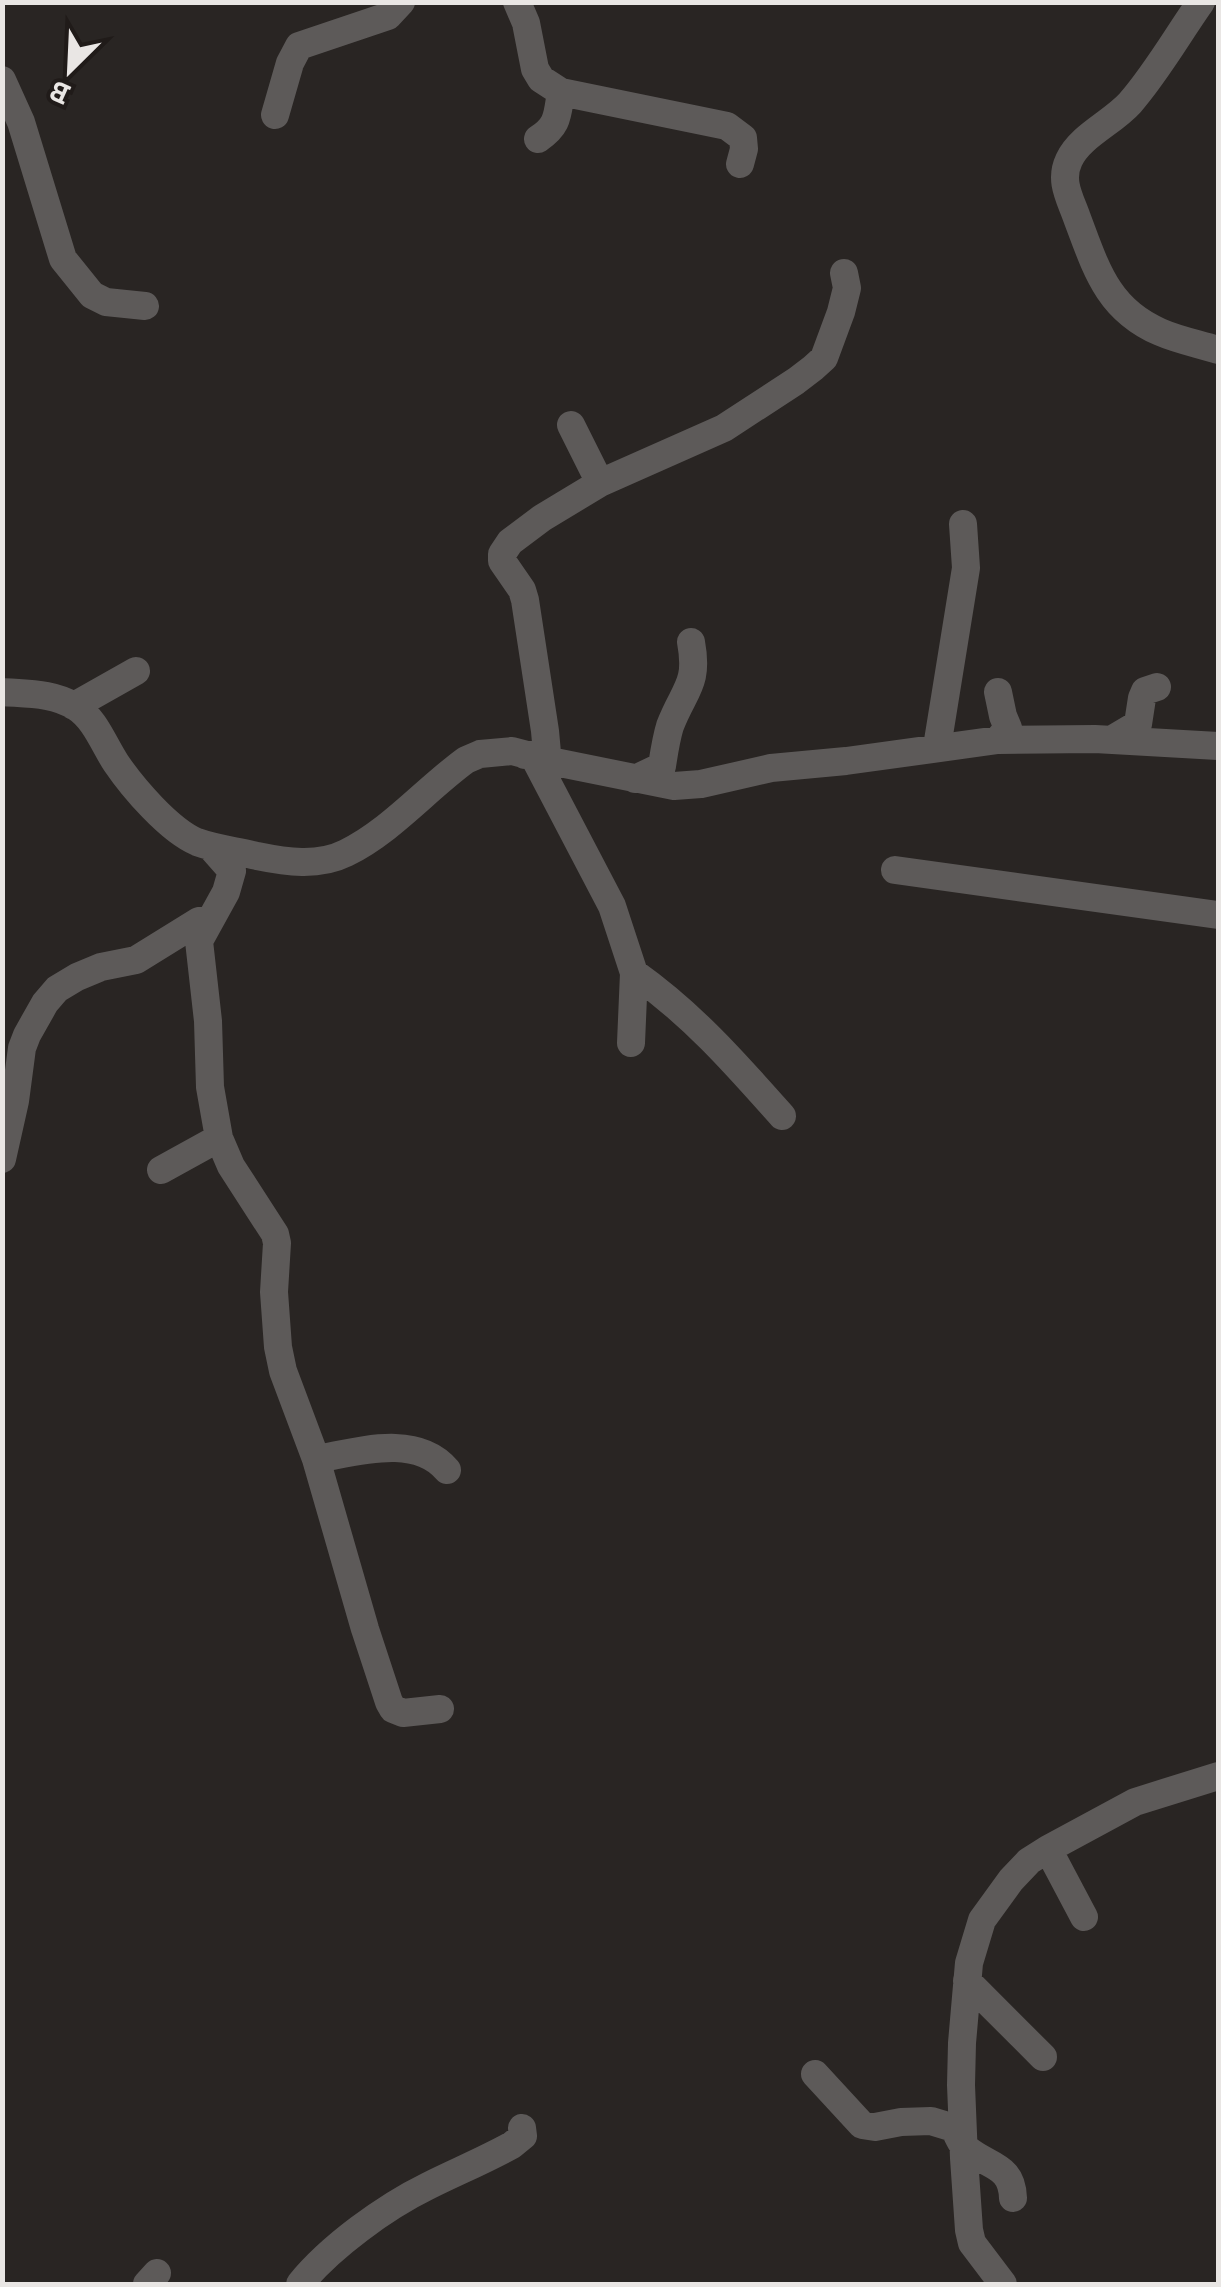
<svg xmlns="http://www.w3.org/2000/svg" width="1221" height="2287" font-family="'Space Grotesk',sans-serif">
	<rect width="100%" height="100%" fill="#292523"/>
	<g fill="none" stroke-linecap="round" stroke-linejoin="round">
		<path stroke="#5d5a59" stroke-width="28" d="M517 2 526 23 535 69 541 79 561 92 727 126 743 138 744 149 740 164
			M1201 2C1177 36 1157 72 1130 103 1112 123 1080 136 1069 160 1059 181 1070 198 1077 218 1096 268 1107 309 1160 332 1178 340 1199 344 1218 350
			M2 80 21 122 63 259 92 295 106 302 145 306
			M275 115 290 63 299 46 388 16 401 2
			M538 139C559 125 557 115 561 92
			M571 425 600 483
			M2 692C28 694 54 693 76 707 95 719 104 745 116 763 133 788 169 830 197 842 216 849 237 851 257 856 286 862 318 867 346 853 391 831 426 789 466 760L480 754 512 751 550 761 674 786 701 784 771 768 846 761 998 740 1095 739 1218 746
			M74 706 136 671
			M998 740 1008 728 1003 716 998 692
			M1111 740 1138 724 1142 698 1145 691 1157 687
			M937 747 966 568 963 524
			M525 755 547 753 545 731 525 600 522 590 502 561V554L510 542 542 518 600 483 724 428 796 381 813 368 824 358 841 312 847 288 844 273
			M534 757 612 906 634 973 631 1043
			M635 779 662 766C664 753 666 739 670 726 684 689 699 685 691 642
			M210 846 232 871 226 892 199 941 208 1021 210 1087 219 1138 231 1166 275 1234 277 1243 274 1292 278 1347 283 1371 316 1459 365 1629 389 1702 393 1709 403 1713 440 1709
			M895 870 1218 915
			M634 973C693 1015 735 1063 782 1116
			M2 1159 15 1101 22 1048 27 1035 45 1003 57 989 77 977 101 967 136 960 199 921 210 919
			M161 1170 219 1138
			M316 1459C357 1452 416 1433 447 1470
			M1048 1849 1084 1917
			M967 1981 1043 2057
			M815 2074 862 2125 875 2127 901 2122 931 2121 954 2128C958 2136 961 2145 968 2150 989 2167 1012 2165 1013 2198
			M147 2284 157 2273
			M300 2284C330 2247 385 2207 428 2186 456 2172 485 2160 512 2145L523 2136 522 2128
			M1003 2284 972 2243 969 2230 964 2158 961 2085 962 2043 969 1963 982 1920 1011 1880 1029 1861 1048 1849 1135 1802 1218 1776"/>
	</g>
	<rect width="1221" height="2287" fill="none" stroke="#e9e6e4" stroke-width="10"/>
	<g transform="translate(70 70) rotate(204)" stroke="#201b19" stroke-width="8" paint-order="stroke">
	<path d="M0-8L18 38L0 25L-18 38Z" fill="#e9e6e4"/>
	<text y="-15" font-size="28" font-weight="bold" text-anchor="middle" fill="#e9e6e4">B</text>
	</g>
</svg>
